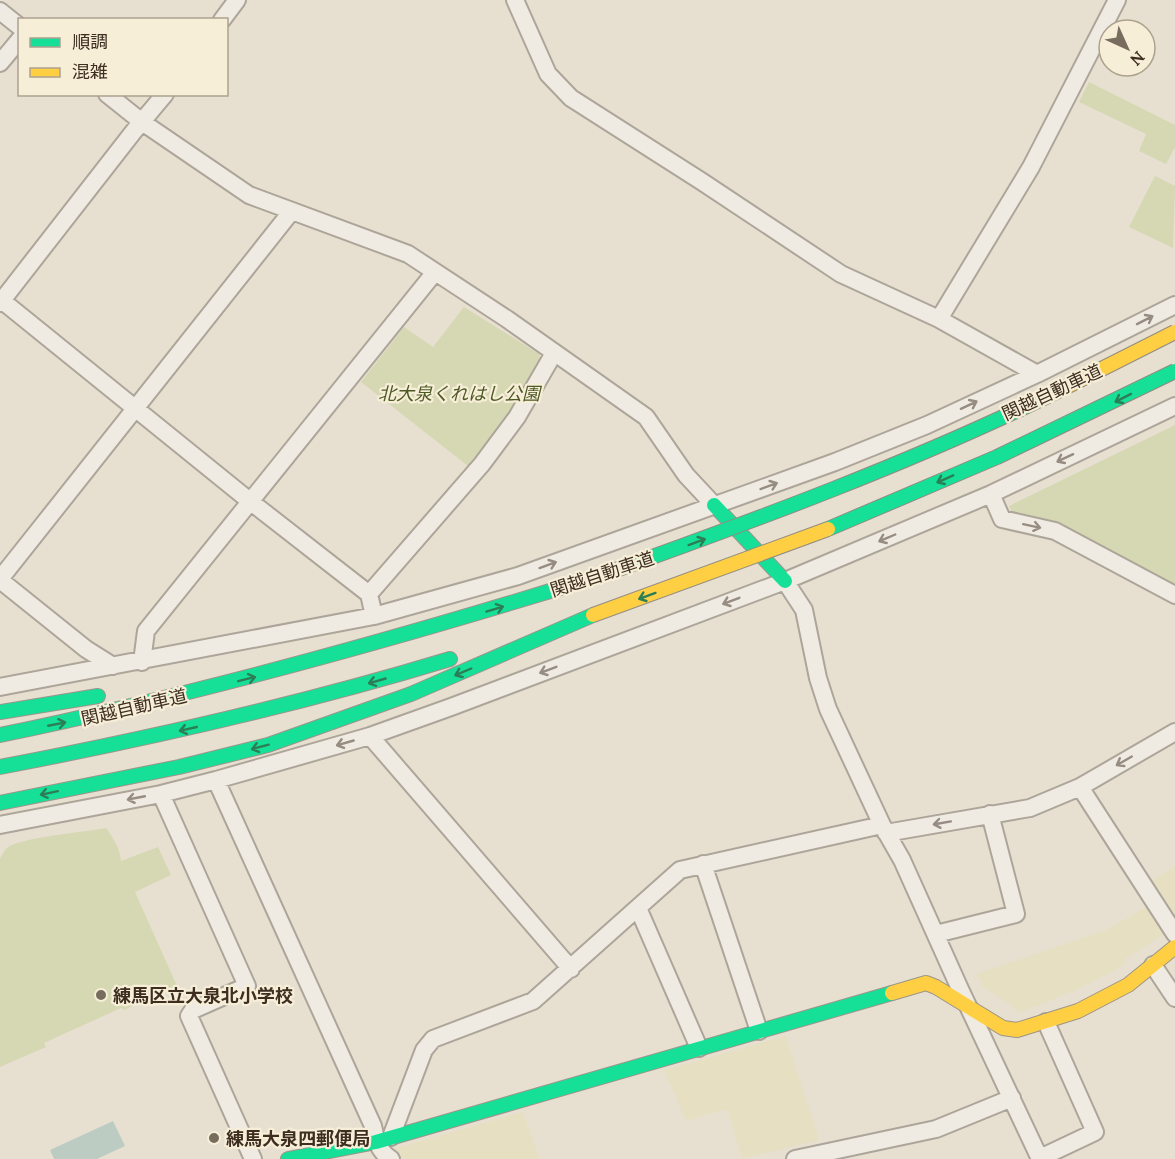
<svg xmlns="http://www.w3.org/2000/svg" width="1175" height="1159" font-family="Lora,'Noto Sans JP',serif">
	<rect width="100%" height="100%" fill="#e7e0d1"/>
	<path fill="#e6dfc2" d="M1175 866V920L1151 881Z
		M1148 906 1164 934 1124 960 1125 965 1076 990 1021 1012 982 986 976 974 1104 931Z
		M786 1036 819 1140 742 1159 727 1109 686 1121 664 1070Z
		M523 1112 540 1159H404L395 1154 393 1149Z"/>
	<path fill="#d6d7b3" d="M1089 82 1175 125V147L1166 164 1139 151 1146 134 1079 102Z
		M1155 176 1175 186 1173 248 1129 227Z
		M464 307 539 354 541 364 513 410 468 466 361 382 404 327 433 347Z
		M1175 425V587L1058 525 1011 511 1009 506Z
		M106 828C113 838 120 848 121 861L158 847 171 875 135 892 177 986 124 1010 121 1008 44 1043 46 1047 0 1067V859C2 855 4 850 8 847 23 837 85 832 106 828Z"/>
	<path fill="#bcccc2" d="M113 1121 125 1146 97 1159H54L50 1150Z"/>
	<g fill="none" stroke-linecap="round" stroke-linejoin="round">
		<g stroke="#ada599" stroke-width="20">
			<path id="street" d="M515 0 548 74 571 98 701 181 841 274 939 319 1037 374
				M0 11 20 27
				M222 20 237 0
				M0 63 20 39
				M107 94 142 122 249 195 408 254 507 319 646 417 686 475 714 505
				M0 299 251 502 369 594 374 616
				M0 303 134 131 165 94
				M939 319 1031 167 1117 0
				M991 494 1002 519 1055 531 1175 595
				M0 579 291 212
				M0 580 86 649 113 666
				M785 581 804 610 818 678 828 709 882 825 902 860 960 989 1040 1159
				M369 594 482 464 517 417 554 353
				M142 662 146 631 435 272
				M0 687 374 616 518 576 835 462 927 425 1037 374 1175 305
				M370 736 571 969
				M216 780 373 1126C376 1140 378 1151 391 1159
				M1080 787 1175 934
				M161 794 247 986 193 1010 189 1016 253 1159
				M0 825 161 794 216 780 370 736 451 707 785 581 991 494 1175 406
				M886 833 1030 808 1080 787 1175 732
				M703 864 759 1031
				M638 908 699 1048
				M936 934 1016 914 990 814
				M1153 965 1175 998
				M391 1137 424 1050 433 1039 533 1001 680 870 882 825
				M1040 1158 1095 1132 1046 1022
				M795 1159 936 1129 1012 1098"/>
		</g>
		<g stroke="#9c958a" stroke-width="16">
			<path id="fast" d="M714 505 785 581
				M0 712 98 696
				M0 735C204 693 403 637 602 575
				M0 767C152 738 302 704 450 659
				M0 803 179 767 268 745 411 694 593 615
				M288 1159 376 1142 892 993"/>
		</g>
		<g stroke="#9c958a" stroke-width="16">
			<path id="slow" d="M892 993 926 983 936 987 1003 1028 1017 1030 1078 1011 1128 985 1175 947"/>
		</g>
		<use href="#street" stroke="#efebe3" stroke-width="16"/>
		<use href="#fast" stroke="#16e098" stroke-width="14"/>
		<use href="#slow" stroke="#ffcf43" stroke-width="14"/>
		<g stroke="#928b80" stroke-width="16" stroke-linecap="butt">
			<path id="fast-bridge" d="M828 529 997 457 1175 371
				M602 575C756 520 911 463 1058 391"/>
		</g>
		<g stroke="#928b80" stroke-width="16" stroke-linecap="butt">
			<path id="slow-bridge" d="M1058 391 1175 332
				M593 615 828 529"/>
		</g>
		<use href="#fast-bridge" stroke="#16e098" stroke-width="14"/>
		<use href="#slow-bridge" stroke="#ffcf43" stroke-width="14"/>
	</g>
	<defs><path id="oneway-shaft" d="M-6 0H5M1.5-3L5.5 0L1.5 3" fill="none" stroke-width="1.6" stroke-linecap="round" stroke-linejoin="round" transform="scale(1.5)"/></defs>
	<g stroke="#968c82">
		<use href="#oneway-shaft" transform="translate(1145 320) rotate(-27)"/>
		<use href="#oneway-shaft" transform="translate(969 405) rotate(-25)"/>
		<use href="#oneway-shaft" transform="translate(1065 458) rotate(155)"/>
		<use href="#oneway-shaft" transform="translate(769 486) rotate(-20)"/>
		<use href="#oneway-shaft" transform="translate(1032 526) rotate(12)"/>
		<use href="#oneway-shaft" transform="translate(887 538) rotate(157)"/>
		<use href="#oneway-shaft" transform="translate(548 565) rotate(-20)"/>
		<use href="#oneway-shaft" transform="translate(731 601) rotate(159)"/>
		<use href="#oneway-shaft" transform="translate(548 670) rotate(159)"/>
		<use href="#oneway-shaft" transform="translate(345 743) rotate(164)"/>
		<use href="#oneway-shaft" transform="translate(1124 761) rotate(150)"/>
		<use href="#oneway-shaft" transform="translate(136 798) rotate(169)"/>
		<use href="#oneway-shaft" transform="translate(942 823) rotate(170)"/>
	</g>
	<g stroke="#2b7e56">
		<use href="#oneway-shaft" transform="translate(1123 398) rotate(153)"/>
		<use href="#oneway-shaft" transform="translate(945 479) rotate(156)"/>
		<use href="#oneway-shaft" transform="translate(697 542) rotate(-20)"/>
		<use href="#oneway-shaft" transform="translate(647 596) rotate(160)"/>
		<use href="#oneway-shaft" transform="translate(495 609) rotate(-17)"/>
		<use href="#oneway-shaft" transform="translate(463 672) rotate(157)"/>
		<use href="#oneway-shaft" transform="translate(247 679) rotate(-14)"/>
		<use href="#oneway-shaft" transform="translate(377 681) rotate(164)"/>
		<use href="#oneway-shaft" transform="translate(57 724) rotate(-11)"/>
		<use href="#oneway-shaft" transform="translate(188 729) rotate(167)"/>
		<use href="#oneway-shaft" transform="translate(260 747) rotate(165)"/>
		<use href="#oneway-shaft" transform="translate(49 793) rotate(168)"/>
	</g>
	<g fill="#786c5e" stroke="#f7eed8" stroke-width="2">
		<circle cx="101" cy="995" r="6"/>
		<circle cx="214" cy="1138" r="6"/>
	</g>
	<g text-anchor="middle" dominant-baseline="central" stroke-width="4.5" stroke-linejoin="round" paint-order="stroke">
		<g font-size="18" fill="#3d2e20" stroke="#f7eed8">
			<text transform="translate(1052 392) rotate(-25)">関越自動車道</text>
			<text transform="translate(602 574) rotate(-18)">関越自動車道</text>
			<text transform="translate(134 707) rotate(-13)">関越自動車道</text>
		</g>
		<g font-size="18" font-style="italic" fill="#4d5a26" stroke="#f7eed8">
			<text x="459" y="393">北大泉くれはし公園</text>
		</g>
		<g font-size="18" font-weight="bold" fill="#3d2e20" stroke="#f7eed8" text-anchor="start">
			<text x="113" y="995">練馬区立大泉北小学校</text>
			<text x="226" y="1138">練馬大泉四郵便局</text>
		</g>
	</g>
	<rect x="18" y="18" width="210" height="78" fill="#f7eed8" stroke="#ada18e" stroke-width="1.5"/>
	<rect x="30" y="38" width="30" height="9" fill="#16e098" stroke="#ada18e" stroke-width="1.5"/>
	<text x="72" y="48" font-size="18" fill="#3d2e20">順調</text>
	<rect x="30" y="68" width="30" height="9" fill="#ffcf43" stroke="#ada18e" stroke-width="1.5"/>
	<text x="72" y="78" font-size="18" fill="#3d2e20">混雑</text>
	<g transform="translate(1127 48) rotate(135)"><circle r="28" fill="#f7eed8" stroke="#ada18e" stroke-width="1.5"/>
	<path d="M0-4.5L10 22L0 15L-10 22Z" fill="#786c5e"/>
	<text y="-9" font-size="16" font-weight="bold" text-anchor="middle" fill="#3d2e20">N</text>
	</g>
</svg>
